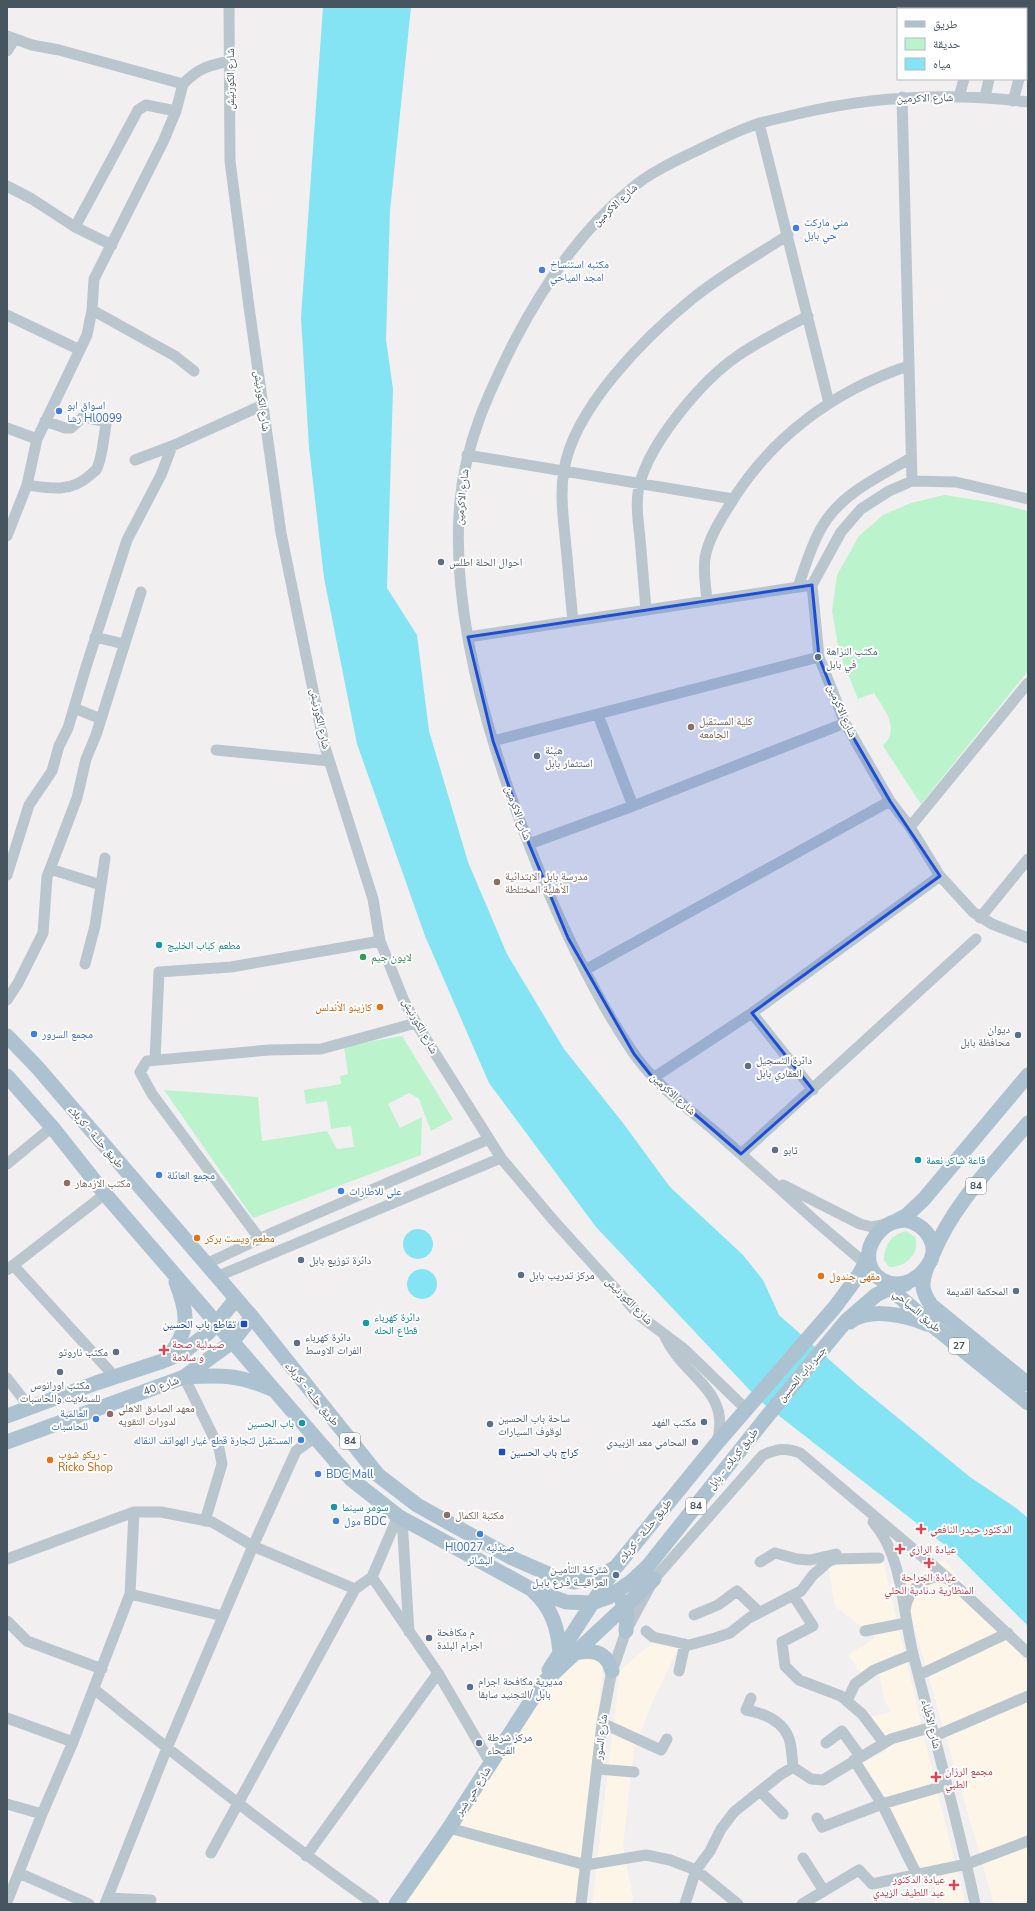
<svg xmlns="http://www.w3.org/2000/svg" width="1035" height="1911" font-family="'Nunito Sans','Noto Naskh Arabic',sans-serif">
	<rect width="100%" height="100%" fill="#f2eff0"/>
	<path fill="#fdf6e8" d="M881 1552 933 1775 965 1904H935L931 1868 910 1863 857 1762 886 1752 872 1717 891 1712 884 1699 879 1672 864 1677 848 1655 876 1638 835 1606 827 1559Z
		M944 1559 1028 1665V1904H994L902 1584Z
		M655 1640 680 1644 652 1703 634 1749 623 1846 633 1899 631 1904H592L620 1671Z
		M604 1652 581 1904H401L563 1655Z"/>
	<path fill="#bbf3cc" d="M944 495 995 503 1028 511V671L921 804 883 746C885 743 889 739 890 735 894 720 882 706 874 693L858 699 839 652 832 611 837 575 859 536 883 515 911 503Z
		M402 1036 453 1119 431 1131 419 1099 409 1093 388 1104 400 1128 422 1117 421 1155 253 1218 164 1090 258 1097 262 1141 327 1131 337 1149 354 1147 351 1126 331 1129 327 1101 306 1104 304 1090 341 1084 340 1076 348 1074 344 1046Z
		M906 1231 915 1237C921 1254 904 1268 889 1267L884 1260C884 1245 892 1234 906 1231Z"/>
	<path fill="#85e4f3" d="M323 7H411L390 211 386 340 393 389 387 588 417 635 429 731 468 862 507 954 564 1049 623 1123 670 1187 743 1255 763 1280 779 1315 859 1386 970 1477 1016 1508 1028 1518V1626L955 1553 760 1401 596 1227 489 1083 425 936 357 744 324 578 309 447 301 318Z
		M403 1244a15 15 0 1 1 30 0a15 15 0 1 1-30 0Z
		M407 1284a15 15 0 1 1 30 0a15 15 0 1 1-30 0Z"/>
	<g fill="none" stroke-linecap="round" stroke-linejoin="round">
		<path stroke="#bac6ce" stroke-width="11" d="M229 7 230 161 249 307 281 533 324 744 373 899 380 941 404 1001 416 1023 501 1158 554 1221 640 1316 684 1349 747 1410
			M983 9 984 7
			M1007 9 1008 7
			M7 36 32 45 59 50 183 84C198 68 208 66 229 61
			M7 51 14 40
			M1026 52 1028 45
			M902 97 912 481
			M959 97 964 79
			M985 97 989 79
			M1013 101 1019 79
			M759 123 829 403
			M7 186 32 199 75 227 112 245
			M75 227 138 110 146 105 176 111
			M92 310 175 356 194 371
			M7 315 80 350
			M7 428 37 439
			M467 455 733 499
			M135 460 172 446 263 405
			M27 485C49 488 70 493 89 476 91 474 94 472 96 470 102 461 104 435 106 424L102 421 83 417 71 428H65L45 421
			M1028 499 956 482 912 481 889 491 861 509 841 532 812 585 819 657 845 723 890 801 910 827 940 876 973 912 992 924 1028 938
			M7 536 27 485 37 439 87 335 92 310 94 279 163 142 176 111 183 84
			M798 587C806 564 813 539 827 519 847 491 882 475 911 458
			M707 601C706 587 703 572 705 558 708 540 719 522 729 506 770 438 833 391 908 366
			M646 610C644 586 642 562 640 538 638 520 635 500 640 483 651 441 703 379 739 355 761 340 785 328 808 316
			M573 621C570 593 568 565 565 537 563 515 560 492 564 470 574 408 645 337 692 299 721 275 756 256 788 235
			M95 637 124 644
			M468 637 812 585
			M74 708 101 719
			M598 715 633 806
			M493 741 819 657
			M216 750 329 761
			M910 827 1028 683
			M529 844 633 806 845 723
			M50 869 101 885
			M7 875 29 805 52 771 59 746 68 728 86 667 127 540 161 475 172 446
			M980 918 1028 859
			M85 964 95 926 105 858
			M585 970 890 801
			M7 1000 18 983 43 933 47 877 77 798 86 759 96 735 141 592
			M752 1013 813 1090
			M155 1060 159 972 231 967 380 941
			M653 1078 752 1013 940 876
			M741 1154 976 939
			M7 1164 52 1127
			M783 1185 860 1224 872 1227 887 1224
			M259 1238 152 1094 140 1072 147 1061 269 1050 321 1049 416 1023
			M206 1264 274 1232 489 1139
			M13 1265 115 1377
			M869 1267C850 1250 830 1234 811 1217 780 1189 749 1161 717 1133 687 1107 654 1084 632 1051 594 995 565 933 539 870 495 762 449 619 460 501 466 441 488 394 514 342 544 284 582 229 632 188 651 172 675 161 698 150 718 140 739 130 760 123 771 120 782 118 793 115 871 96 948 92 1028 102
			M7 1270 105 1194
			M216 1277 501 1158
			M665 1337C684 1378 732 1390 717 1442
			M184 1377 219 1448 222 1464 205 1521
			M7 1378 30 1408
			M402 1519 409 1632
			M873 1522C904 1558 902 1611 913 1654 934 1737 958 1820 975 1904
			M7 1559 134 1512H161L212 1522 253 1546 355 1589
			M760 1562 775 1553 797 1559 810 1560 836 1554
			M372 1577 438 1673 491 1764
			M130 1594 223 1616
			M793 1595 813 1626 782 1642 785 1666 799 1680 841 1696 862 1714 884 1743
			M905 1610C908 1589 927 1572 948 1579
			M694 1615 718 1605 737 1591 759 1612
			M7 1621 27 1641 102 1669
			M646 1631 653 1637 689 1645 715 1638 730 1633 749 1618 801 1591 813 1575 829 1561 836 1559 879 1558
			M865 1631 906 1623
			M679 1671 685 1644
			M919 1675 1008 1633
			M94 1689C185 1763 278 1836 374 1904
			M751 1698 746 1710C763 1713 780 1719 788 1736 792 1744 792 1758 793 1767
			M847 1701 855 1684 874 1670 913 1654
			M7 1718 73 1742
			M602 1723 661 1750 667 1739
			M935 1736 1028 1696
			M826 1743 842 1731 860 1756
			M854 1760 882 1804 916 1873
			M597 1769 634 1772
			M760 1791 783 1814
			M7 1804 42 1814
			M817 1818 822 1827 882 1804 947 1785
			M449 1828 586 1865 646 1855 670 1860 696 1870 738 1904
			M211 1853 355 1589 372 1577 398 1516
			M306 1856 438 1673
			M803 1858 824 1891
			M19 1873 89 1904
			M108 1898 151 1900
			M7 1902 42 1814 73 1742 130 1594 134 1512
			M105 1904 167 1748 253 1546 296 1451 315 1437
			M581 1904 602 1723 611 1675 626 1631 654 1579 763 1455C777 1449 786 1447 800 1453L950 1580 1028 1653
			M685 1904 696 1870 710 1851 721 1829 734 1812 780 1775 793 1767 811 1779 823 1780 891 1739 932 1727
			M802 1904 859 1870 872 1884 967 1864 1028 1841"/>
		<path stroke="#adc2d1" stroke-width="15" d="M7 1036 37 1067 252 1317 378 1475 417 1505 512 1558 560 1579 574 1582 604 1574 616 1567 717 1443 835 1307 858 1276 865 1264 869 1252
			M7 1076 52 1127 105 1194 351 1479 398 1516 531 1589 566 1602 592 1603 609 1597 633 1580 648 1566 769 1414 846 1321 876 1295 890 1288 906 1284
			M905 1220C925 1224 942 1245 928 1265 900 1306 851 1273 875 1237 883 1226 891 1221 905 1220Z
			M896 1221 907 1215 924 1199 1028 1075
			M933 1254C953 1204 994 1164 1028 1123
			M927 1267C921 1284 921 1290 931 1305L1028 1384
			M885 1284 933 1326 1028 1403
			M850 1322C869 1307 906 1315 927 1324
			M166 1359C190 1331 189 1315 176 1282
			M184 1377C222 1375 236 1374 272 1389
			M7 1416 96 1383 163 1361 182 1353 208 1333 236 1299
			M7 1442 184 1377 232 1342 252 1317
			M533 1591C552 1608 558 1628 560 1653
			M622 1601 627 1614 626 1631
			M575 1653C593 1649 607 1652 612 1671
			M549 1670 615 1568
			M396 1904 449 1828 542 1684 654 1579"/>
	</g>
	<path fill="#1d4ed8" fill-opacity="0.2" stroke="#1d4ed8" stroke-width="3" stroke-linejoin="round" d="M812 585 819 657 845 723 890 801 940 876 752 1013 813 1090 741 1154 653 1078 634 1054 568 938 529 844 493 741 468 637Z"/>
	<g fill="#3f7fe0" stroke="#fff" stroke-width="1.5">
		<circle cx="796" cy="228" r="4"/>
		<circle cx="542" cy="270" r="4"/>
		<circle cx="59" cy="411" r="4"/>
		<circle cx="34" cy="1034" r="4"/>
		<circle cx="159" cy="1175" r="4"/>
		<circle cx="341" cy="1191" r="4"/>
		<circle cx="96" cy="1419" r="4"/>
		<circle cx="301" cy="1440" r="4"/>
		<circle cx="318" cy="1474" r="4"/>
		<circle cx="336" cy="1521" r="4"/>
		<circle cx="480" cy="1534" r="4"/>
	</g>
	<g fill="#5c6f8a" stroke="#fff" stroke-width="1.5">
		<circle cx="441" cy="562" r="4"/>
		<circle cx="818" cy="657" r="4"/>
		<circle cx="537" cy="756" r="4"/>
		<circle cx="1018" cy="1035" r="4"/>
		<circle cx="748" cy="1066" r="4"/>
		<circle cx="775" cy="1150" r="4"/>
		<circle cx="301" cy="1260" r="4"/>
		<circle cx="521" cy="1275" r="4"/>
		<circle cx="1016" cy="1291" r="4"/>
		<circle cx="297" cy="1343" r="4"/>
		<circle cx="116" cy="1352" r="4"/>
		<circle cx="60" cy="1372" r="4"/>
		<circle cx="704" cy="1422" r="4"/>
		<circle cx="490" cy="1424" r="4"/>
		<circle cx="695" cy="1442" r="4"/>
		<circle cx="616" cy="1575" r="4"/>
		<circle cx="429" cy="1638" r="4"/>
		<circle cx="470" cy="1687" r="4"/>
		<circle cx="479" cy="1743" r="4"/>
	</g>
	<g fill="#8d6e63" stroke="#fff" stroke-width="1.5">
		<circle cx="691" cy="727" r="4"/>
		<circle cx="497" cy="882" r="4"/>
		<circle cx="67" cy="1183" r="4"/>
		<circle cx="110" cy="1414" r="4"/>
		<circle cx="447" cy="1515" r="4"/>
	</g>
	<g fill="#0f9aa8" stroke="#fff" stroke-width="1.5">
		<circle cx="159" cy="945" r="4"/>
		<circle cx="918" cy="1160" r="4"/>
		<circle cx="366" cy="1323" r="4"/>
		<circle cx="302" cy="1423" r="4"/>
		<circle cx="334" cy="1507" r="4"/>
	</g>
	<circle fill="#2e9e5b" stroke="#fff" stroke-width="1.5" cx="363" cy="957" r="4"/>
	<g fill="#e8710a" stroke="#fff" stroke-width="1.5">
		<circle cx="380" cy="1007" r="4"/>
		<circle cx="197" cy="1238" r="4"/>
		<circle cx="821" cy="1276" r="4"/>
		<circle cx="50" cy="1460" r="4"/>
	</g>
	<g fill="#1a4fb4" stroke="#fff" stroke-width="1.5">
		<rect x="240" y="1320" width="8" height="8" rx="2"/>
		<rect x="498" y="1448" width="8" height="8" rx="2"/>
	</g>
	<g fill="#e0444e" stroke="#fff" stroke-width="1.5">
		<path d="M162 1344h4v4h4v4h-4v4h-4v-4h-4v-4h4z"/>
		<path d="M919 1523h4v4h4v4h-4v4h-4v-4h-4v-4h4z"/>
		<path d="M898 1543h4v4h4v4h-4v4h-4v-4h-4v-4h4z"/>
		<path d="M927 1557h4v4h4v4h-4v4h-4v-4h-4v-4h4z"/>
		<path d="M934 1771h4v4h4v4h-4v4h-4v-4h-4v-4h4z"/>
		<path d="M952 1879h4v4h4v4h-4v4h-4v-4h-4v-4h4z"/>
	</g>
	<g text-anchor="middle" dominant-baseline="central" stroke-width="4" stroke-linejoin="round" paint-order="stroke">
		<g fill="#fff" stroke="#7e888f" stroke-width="1">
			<rect x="966" y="1178" width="20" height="16" rx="3"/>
			<rect x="949" y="1338" width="20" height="16" rx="3"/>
			<rect x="340" y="1433" width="20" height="16" rx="3"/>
			<rect x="686" y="1498" width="20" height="16" rx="3"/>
		</g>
		<g font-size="10" font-weight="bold" fill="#46555f">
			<text x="976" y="1186">84</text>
			<text x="959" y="1346">27</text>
			<text x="350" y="1441">84</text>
			<text x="696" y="1506">84</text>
		</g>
		<g font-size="11" fill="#46555f" stroke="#fff">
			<text transform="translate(230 79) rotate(-90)">شارع الكورنيش</text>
			<text transform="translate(925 98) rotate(-1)">شارع الاكرمين</text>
			<text transform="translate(615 205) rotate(-43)">شارع الاكرمين</text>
			<text transform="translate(262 401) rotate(82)">شارع الكورنيش</text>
			<text transform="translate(462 497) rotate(-84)">شارع الاكرمين</text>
			<text transform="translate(842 711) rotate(66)">شارع الاكرمين</text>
			<text transform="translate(320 719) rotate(78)">شارع الكورنيش</text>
			<text transform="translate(518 813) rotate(70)">شارع الاكرمين</text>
			<text transform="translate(420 1026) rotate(61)">شارع الكورنيش</text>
			<text transform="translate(673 1094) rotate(42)">شارع الاكرمين</text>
			<text transform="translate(96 1137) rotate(49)">طريق حلــة - كربلاء</text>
			<text transform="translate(629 1301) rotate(45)">شارع الكورنيش</text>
			<text transform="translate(917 1311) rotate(41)">طريق السياحي</text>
			<text transform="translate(802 1374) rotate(-50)">جسر باب الحسين</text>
			<text transform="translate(161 1386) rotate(-20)">شارع 40</text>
			<text transform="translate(312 1394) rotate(51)">طريق حلــة - كربلاء</text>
			<text transform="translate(733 1459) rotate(-52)">طريق كربلاء - بابل</text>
			<text transform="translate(645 1531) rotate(-51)">طريق حلــة - كربلاء</text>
			<text transform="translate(931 1724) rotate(76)">شارع الاطباء</text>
			<text transform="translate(601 1737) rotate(-83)">شارع السور</text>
			<text transform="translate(473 1791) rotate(-57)">شارع حي شبر</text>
		</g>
		<g font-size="11" fill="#366cbe" stroke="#fff" text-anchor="start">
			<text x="804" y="222">مني ماركت<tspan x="804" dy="13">حي بابل</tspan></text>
			<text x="550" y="264">مكتبه استنساخ<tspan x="550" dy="13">امجد المياحي</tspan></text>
			<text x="67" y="405">اسواق ابو<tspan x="67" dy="13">رشا Hl0099</tspan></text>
			<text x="42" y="1034">مجمع السرور</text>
			<text x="167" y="1175">مجمع العائلة</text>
			<text x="349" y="1191">علي للاطارات</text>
			<text x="88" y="1413" text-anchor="end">العالمية<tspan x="88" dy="13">للحاسبات</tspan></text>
			<text x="293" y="1440" text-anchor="end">المستقبل لتجارة قطع غيار الهواتف النقاله</text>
			<text x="326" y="1474">BDC Mall</text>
			<text x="344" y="1521">مول BDC</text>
			<text x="480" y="1547" text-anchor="middle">Hl0027 صيدليه<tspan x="480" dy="13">البشائر</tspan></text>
		</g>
		<g font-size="11" fill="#4e5e75" stroke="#fff" text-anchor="start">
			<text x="449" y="562">احوال الحلة اطلس</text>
			<text x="826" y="651">مكتب النزاهة<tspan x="826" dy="13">في بابل</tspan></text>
			<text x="545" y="750">هيئة<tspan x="545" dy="13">استثمار بابل</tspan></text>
			<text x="1010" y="1029" text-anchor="end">ديوان<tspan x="1010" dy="13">محافظة بابل</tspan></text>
			<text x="756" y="1060">دائرة التسجيل<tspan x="756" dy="13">العقاري بابل</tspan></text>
			<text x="783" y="1150">تابو</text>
			<text x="309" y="1260">دائرة توزيع بابل</text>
			<text x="529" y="1275">مركز تدريب بابل</text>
			<text x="1008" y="1291" text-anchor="end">المحكمة القديمة</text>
			<text x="305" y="1337">دائرة كهرباء<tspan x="305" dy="13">الفرات الاوسط</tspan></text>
			<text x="108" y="1352" text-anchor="end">مكتب ناروتو</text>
			<text x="60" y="1385" text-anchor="middle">مكتب اورانوس<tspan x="60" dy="13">للستلايت والحاسبات</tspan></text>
			<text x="498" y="1418">ساحة باب الحسين<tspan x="498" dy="13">لوقوف السيارات</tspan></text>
			<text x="696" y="1422" text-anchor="end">مكتب الفهد</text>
			<text x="687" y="1442" text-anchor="end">المحامي معد الزبيدي</text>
			<text x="608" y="1569" text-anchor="end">شـركـة التأميـن<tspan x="608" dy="13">العراقيــة فـرع بابـل</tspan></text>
			<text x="437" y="1632">م مكافحة<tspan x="437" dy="13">اجرام البلدة</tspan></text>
			<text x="478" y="1681">مديرية مكافحة اجرام<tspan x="478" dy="13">بابل /التجنيد سابقا</tspan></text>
			<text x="487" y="1737">مركز شرطة<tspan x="487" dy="13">الفيحاء</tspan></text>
		</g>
		<g font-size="11" fill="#785e54" stroke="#fff" text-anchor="start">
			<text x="699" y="721">كلية المستقبل<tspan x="699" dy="13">الجامعه</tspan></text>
			<text x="505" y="876">مدرسة بابل الابتدائية<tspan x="505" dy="13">الأهلية المختلطة</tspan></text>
			<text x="75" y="1183">مكتب الازدهار</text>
			<text x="118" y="1408">معهد الصادق الاهلي<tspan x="118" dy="13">لدورات التقويه</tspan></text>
			<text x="455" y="1515">مكتبة الكمال</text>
		</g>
		<g font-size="11" fill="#0d838f" stroke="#fff" text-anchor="start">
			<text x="167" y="945">مطعم كباب الخليج</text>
			<text x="926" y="1160">قاعة شاكر نعمة</text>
			<text x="374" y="1317">دائرة كهرباء<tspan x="374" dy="13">قطاع الحله</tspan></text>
			<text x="294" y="1423" text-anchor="end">باب الحسين</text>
			<text x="342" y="1507">سومر سينما</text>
		</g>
		<g font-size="11" fill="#27864d" stroke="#fff" text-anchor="start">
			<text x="371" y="957">لايون جيم</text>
		</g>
		<g font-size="11" fill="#c56008" stroke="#fff" text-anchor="start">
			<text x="372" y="1007" text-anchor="end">كازينو الأندلس</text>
			<text x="205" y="1238">مطعم ويست بركر</text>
			<text x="829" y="1276">مقهى جندول</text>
			<text x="58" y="1454">ريكو شوب -<tspan x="58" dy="13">Ricko Shop</tspan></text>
		</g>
		<g font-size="11" fill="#164399" stroke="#fff" text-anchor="end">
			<text x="236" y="1324">تقاطع باب الحسين</text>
			<text x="510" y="1452" text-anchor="start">كراج باب الحسين</text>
		</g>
		<g font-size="11" fill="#be3a42" stroke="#fff" text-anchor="start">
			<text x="172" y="1344">صيدلية صحة<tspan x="172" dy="13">و سلامة</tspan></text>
			<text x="930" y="1529">الدكتور حيدر النافعي</text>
			<text x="909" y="1549">عيادة الرازي</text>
			<text x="929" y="1577" text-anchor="middle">عيادة الجراحة<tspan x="929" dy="13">المنظارية د.نادية الحلي</tspan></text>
			<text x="945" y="1771">مجمع الرزان<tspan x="945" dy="13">الطبي</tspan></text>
			<text x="945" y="1879" text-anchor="end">عيادة الدكتور<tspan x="945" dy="13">عبد اللطيف الزيدي</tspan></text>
		</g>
	</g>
	<rect width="1035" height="1911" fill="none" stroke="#46555f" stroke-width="16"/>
	<rect x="897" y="8" width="130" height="72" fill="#ffffff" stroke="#b5bbbf"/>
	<rect x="905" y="21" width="20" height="6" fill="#adc2d1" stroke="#b5bbbf"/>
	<text x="933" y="28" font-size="12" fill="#46555f">طريق</text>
	<rect x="905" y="38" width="20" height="12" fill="#bbf3cc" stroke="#b5bbbf"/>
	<text x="933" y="48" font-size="12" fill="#46555f">حديقة</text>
	<rect x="905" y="58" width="20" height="12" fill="#85e4f3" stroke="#b5bbbf"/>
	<text x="933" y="68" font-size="12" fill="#46555f">مياه</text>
</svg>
